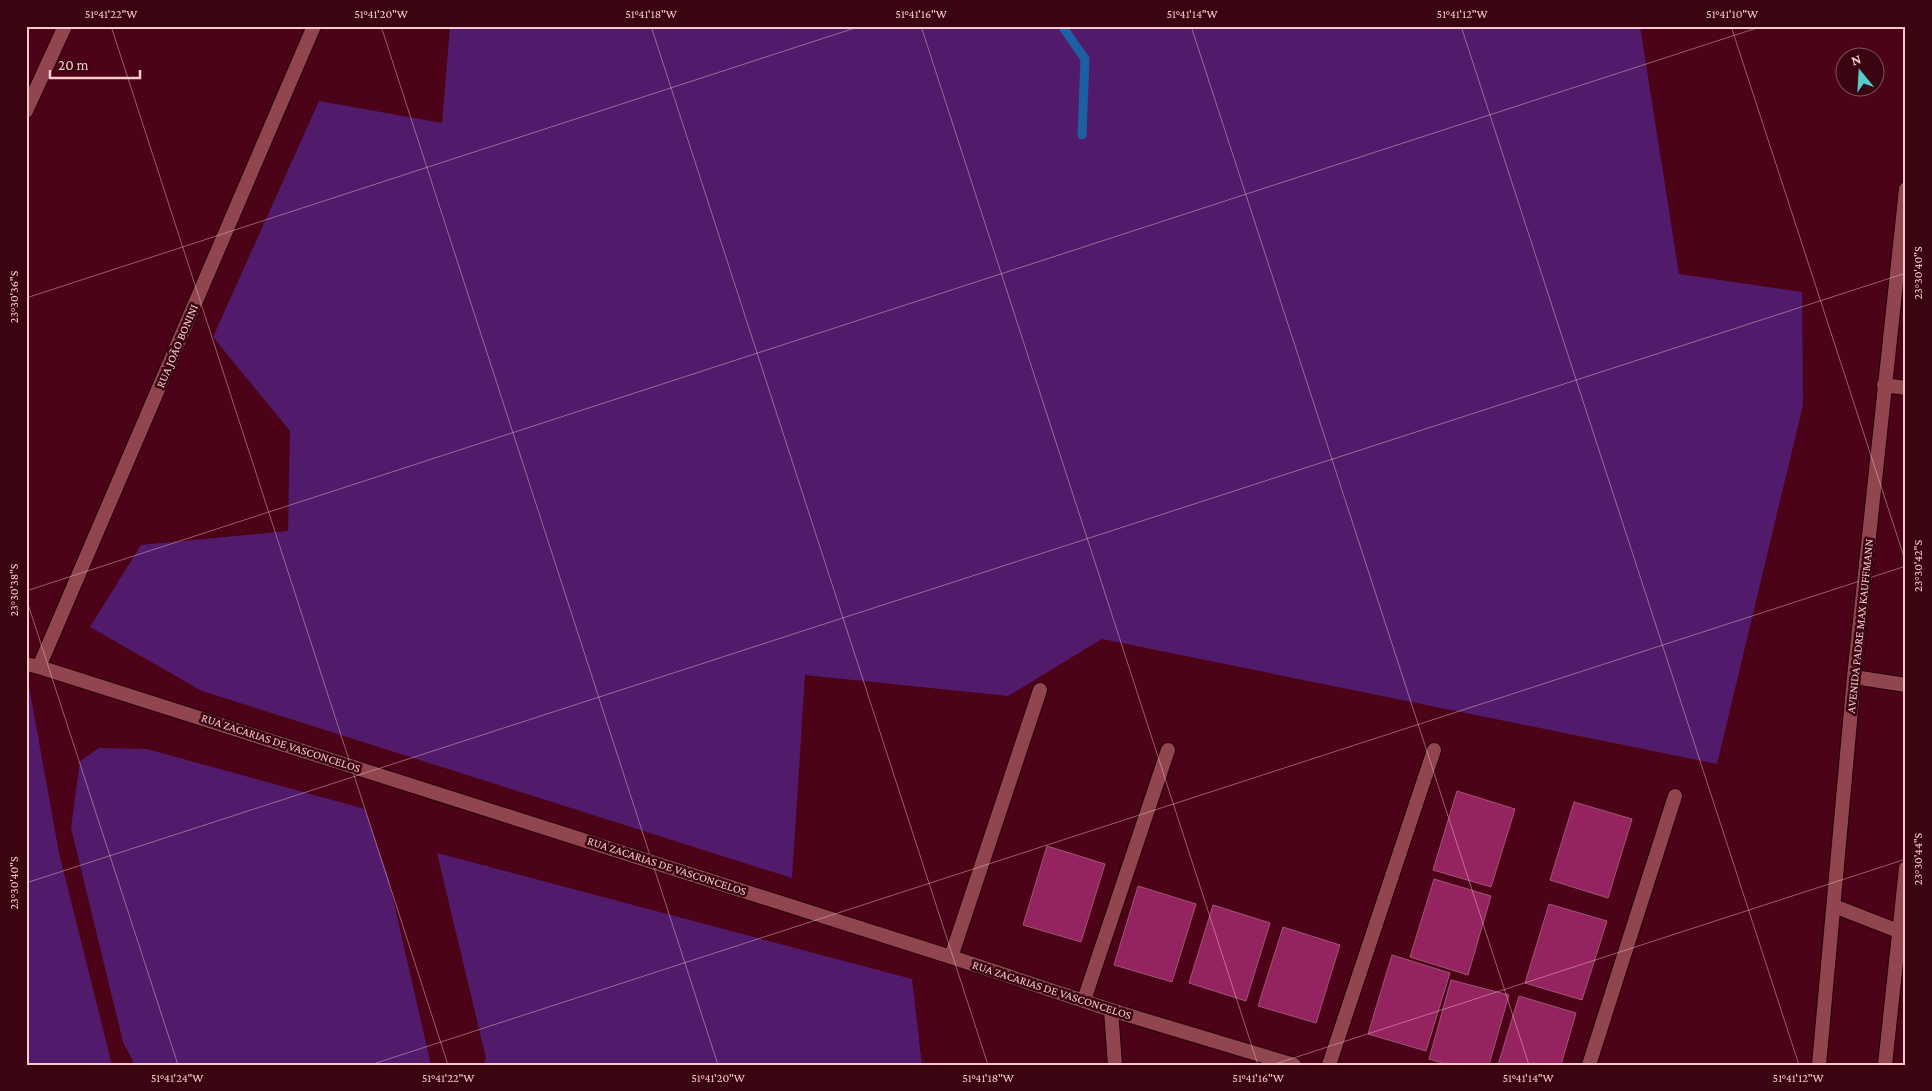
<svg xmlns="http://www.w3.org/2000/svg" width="1932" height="1091" font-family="'Crimson Pro',serif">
	<rect width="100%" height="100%" fill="#4c0317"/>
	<path fill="#521a6b" d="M450 26H1640L1679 274 1802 292 1803 405 1717 764 1102 639 1008 696 805 675 792 878 202 691 90 627 141 545 288 531 290 431 213 337 319 101 442 123Z
		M26 681H28L59 853 112 1065H26Z
		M99 748 147 749 365 809 388 877 431 1065H135L123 1042 71 828 80 761Z
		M437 853 912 979 922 1065H484L486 1058Z"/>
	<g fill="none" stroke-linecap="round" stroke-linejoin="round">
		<path stroke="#1d5fa3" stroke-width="9" d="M1062 26 1085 59 1082 135"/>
	</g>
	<path fill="#95235f" stroke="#9e5676" d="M1457 791 1515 809 1491 887 1433 870Z
		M1574 802 1632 819 1608 898 1550 880Z
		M1047 846 1105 864 1081 942 1023 925Z
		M1434 879 1491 896 1468 975 1410 957Z
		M1138 886 1196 904 1172 982 1114 965Z
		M1549 904 1607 921 1582 1000 1525 983Z
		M1213 905 1270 923 1246 1001 1189 983Z
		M1283 927 1340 945 1316 1023 1258 1006Z
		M1392 955 1450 973 1426 1051 1368 1034Z
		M1451 980 1509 995 1489 1065H1449L1429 1059Z
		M1519 996 1576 1013 1561 1065H1498Z"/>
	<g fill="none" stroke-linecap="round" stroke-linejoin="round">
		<g stroke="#230107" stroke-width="16">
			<path id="minor" d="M26 111 65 26
				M1884 385 1906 388
				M1854 677 1906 685
				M1834 906 1906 934
				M951 957 1040 690
				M1084 1000 1168 750
				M1111 1010 1115 1065
				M1329 1065 1434 750
				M1589 1065 1675 796
				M1819 1065 1854 677 1906 189
				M1885 1065 1906 868"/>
		</g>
		<g stroke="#230107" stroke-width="16">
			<path id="tertiary" d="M26 664 39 667 951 957 1111 1010 1294 1065
				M39 667 314 26"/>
		</g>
		<use href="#minor" stroke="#91454f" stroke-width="14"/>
		<use href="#tertiary" stroke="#91454f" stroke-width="14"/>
	</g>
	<path fill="none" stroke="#f6c9cc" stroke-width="1" stroke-opacity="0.45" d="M111 26 448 1065M381 26 718 1065M651 26 988 1065M921 26 1258 1065M1191 26 1529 1065M1461 26 1799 1065M1731 26 1906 563M26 298 861 26M26 591 1763 26M26 598 178 1065M26 883 1906 273M370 1065 1906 566M1272 1065 1906 859"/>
	<g text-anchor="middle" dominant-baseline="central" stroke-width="5" stroke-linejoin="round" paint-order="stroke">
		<g font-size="12" fill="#f6c9cc" stroke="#3a0411">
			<text transform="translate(177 346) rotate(-67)">RUA JOÃO BONINI</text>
			<text transform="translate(1860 626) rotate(-84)">AVENIDA PADRE MAX KAUFFMANN</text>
			<text transform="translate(281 743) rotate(18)">RUA ZACARIAS DE VASCONCELOS</text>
			<text transform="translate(667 866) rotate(18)">RUA ZACARIAS DE VASCONCELOS</text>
			<text transform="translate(1052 990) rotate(18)">RUA ZACARIAS DE VASCONCELOS</text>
		</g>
	</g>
	<rect width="1932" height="1091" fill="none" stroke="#3a0411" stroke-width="55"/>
	<g transform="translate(1860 72) rotate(342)"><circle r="24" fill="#3a0411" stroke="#85535c"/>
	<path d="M0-4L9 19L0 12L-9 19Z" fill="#53cdca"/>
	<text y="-8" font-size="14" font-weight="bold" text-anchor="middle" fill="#f6c9cc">N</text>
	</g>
	<path d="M50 70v8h90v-8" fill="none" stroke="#f6c9cc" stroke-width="2.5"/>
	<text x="58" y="70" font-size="15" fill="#f6c9cc" stroke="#3a0411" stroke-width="4" paint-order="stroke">20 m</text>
	<rect x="28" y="28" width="1876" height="1036" fill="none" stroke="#f6c9cc" stroke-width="2"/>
	<g font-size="12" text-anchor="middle" fill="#f6c9cc">
		<text x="111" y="18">51°41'22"W</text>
		<text x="381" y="18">51°41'20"W</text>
		<text x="651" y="18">51°41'18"W</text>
		<text x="921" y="18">51°41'16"W</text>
		<text x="1192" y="18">51°41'14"W</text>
		<text x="1462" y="18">51°41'12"W</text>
		<text x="1732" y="18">51°41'10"W</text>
		<text transform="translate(1918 273) rotate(-90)" y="4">23°30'40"S</text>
		<text transform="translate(14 297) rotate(-90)" y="4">23°30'36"S</text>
		<text transform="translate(1918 566) rotate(-90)" y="4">23°30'42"S</text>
		<text transform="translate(14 590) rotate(-90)" y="4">23°30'38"S</text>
		<text transform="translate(1918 859) rotate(-90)" y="4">23°30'44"S</text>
		<text transform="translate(14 883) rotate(-90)" y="4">23°30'40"S</text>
		<text x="177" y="1082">51°41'24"W</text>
		<text x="448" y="1082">51°41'22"W</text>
		<text x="718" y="1082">51°41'20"W</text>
		<text x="988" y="1082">51°41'18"W</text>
		<text x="1258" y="1082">51°41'16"W</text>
		<text x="1528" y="1082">51°41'14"W</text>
		<text x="1798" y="1082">51°41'12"W</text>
	</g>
</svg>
